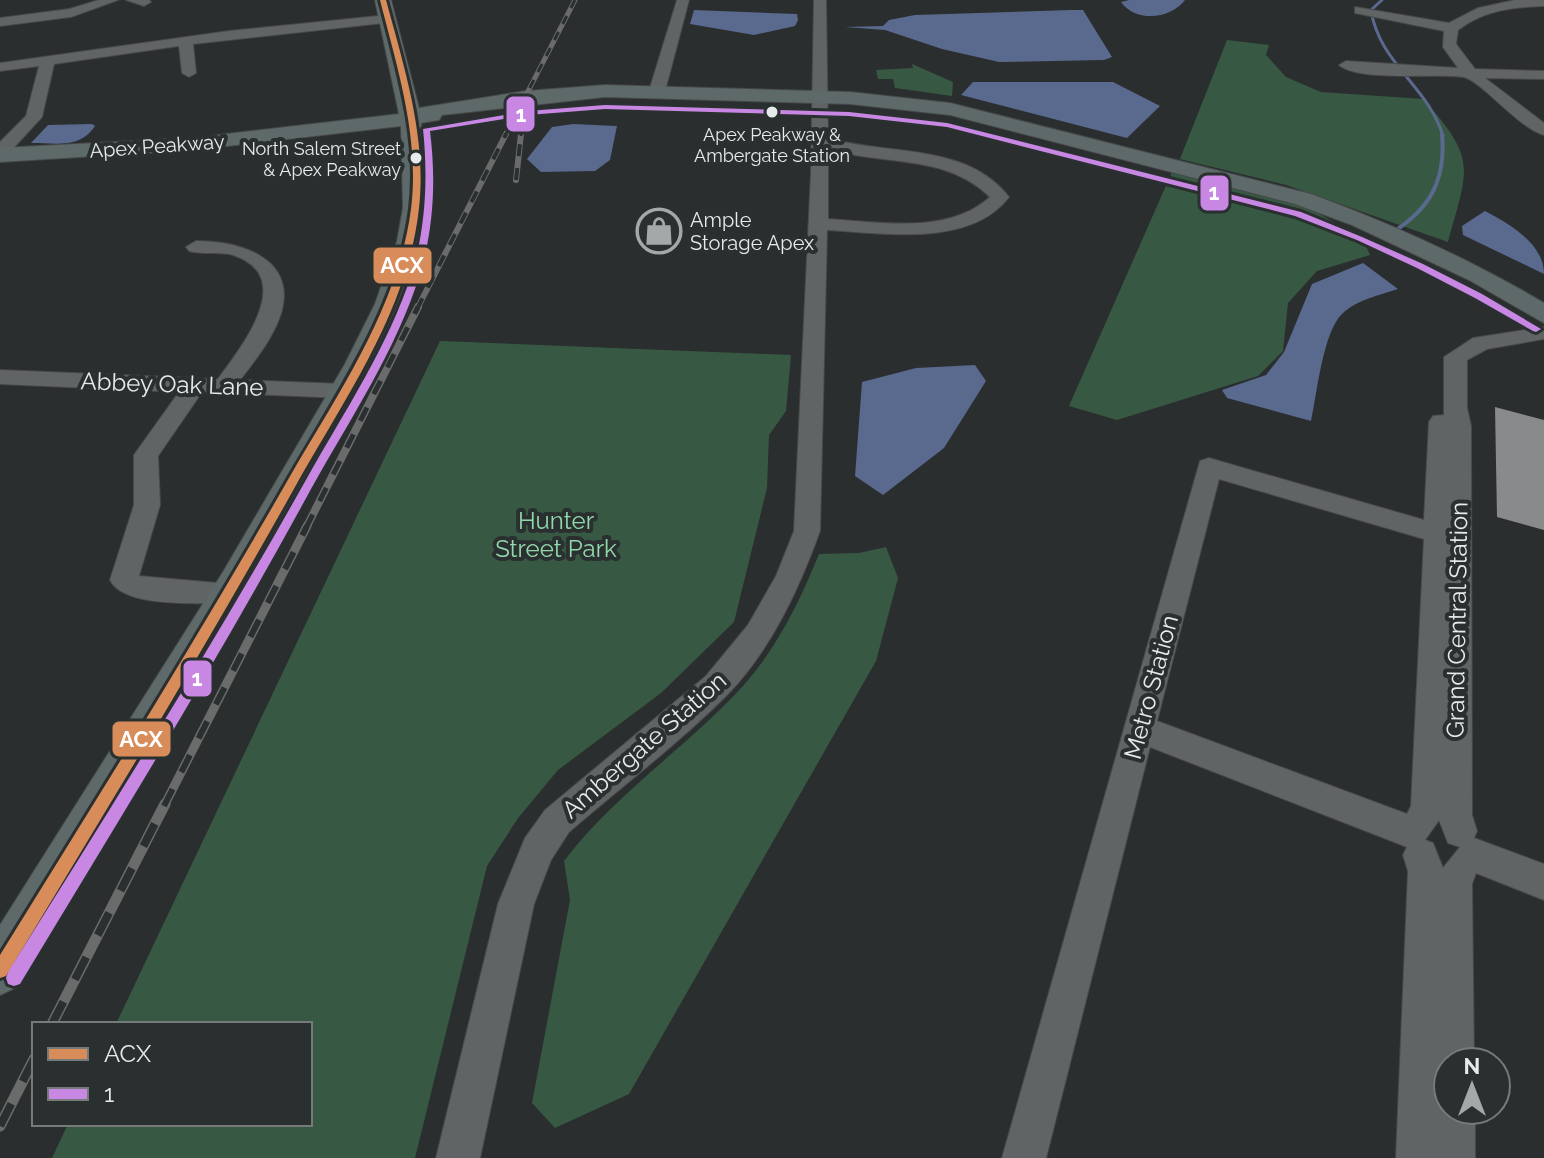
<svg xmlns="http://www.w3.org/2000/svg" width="1544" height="1158" font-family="Raleway,sans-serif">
	<rect width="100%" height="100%" fill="#2b2e2f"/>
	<path fill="#375944" d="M1227 40 1269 45 1266 55 1286 77 1321 92 1423 99C1478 160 1468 168 1448 242L1286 185 1180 159Z
		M912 64 953 82 952 96 895 88 893 79H878L876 70 913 68Z
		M1172 172 1307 207 1363 239 1370 255 1317 271 1288 303 1283 351 1258 376 1117 420 1069 406Z
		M440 341 791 355 786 411 769 435 767 488 734 622 661 693 558 770 518 818 487 866 415 1158H52L68 1124H310V1024H116Z
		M886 547 898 578 876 661 629 1094 555 1128 532 1103 570 900 564 861C615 794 686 748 743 686 777 648 800 601 819 554L859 553Z"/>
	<path fill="#5a698e" d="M1129 0H1185C1171 19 1136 23 1121 2Z
		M694 10 797 14 798 20 795 26 754 35 690 24Z
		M1071 10H1083L1112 57 1104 60 999 62 942 49 885 30 845 27 883 26 889 20 915 15Z
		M973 82H1113L1160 106 1127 138 961 95Z
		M92 124 95 126C80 149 56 143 31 143L48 125Z
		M573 124 617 126 610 160 595 171 541 172 527 159 552 127Z
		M1485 211C1509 224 1544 243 1544 274L1463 235 1462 226Z
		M1363 263 1398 289C1380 295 1356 300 1342 314 1323 332 1317 394 1311 421L1227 398 1222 390 1266 375 1284 352 1312 284Z
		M975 365 986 381 944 448 883 495 855 476 862 382 916 368Z"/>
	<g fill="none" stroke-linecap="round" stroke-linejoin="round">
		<path stroke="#5a698e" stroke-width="3" d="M1382 0 1371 10C1379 63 1428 86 1443 136"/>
		<path stroke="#5a698e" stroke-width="4" d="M1393 232C1431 208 1446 179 1442 134"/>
	</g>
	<path fill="#888a8b" d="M1495 407 1544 420V530L1497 517Z"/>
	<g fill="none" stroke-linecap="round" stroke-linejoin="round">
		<g stroke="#474949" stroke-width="2">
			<path id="minor" d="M99 0H118L71 17 0 26V18L69 9Z
				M126 0H149L151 2 144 6Z
				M677 0H689L665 91 657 96 649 91Z
				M814 0H826L828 138C888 156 966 142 1009 197 970 248 884 233 827 230L820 531C799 589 771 650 727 695 678 744 621 787 569 832L551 860 534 904 480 1158H436L498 904 525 838 545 810 706 676 748 625 776 576 794 531 811 173ZM828 149C884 166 945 153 990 197 948 235 879 222 828 219Z
				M1515 0H1544V6C1513 7 1484 10 1458 30L1456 44 1475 69 1544 71V79L1485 78 1544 123V135C1518 128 1481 80 1463 77 1434 73 1359 82 1339 65L1346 61 1458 68 1443 47 1444 31 1355 13V7L1449 23 1478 8Z
				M388 15 393 16V22L193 44 196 73 189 77 182 73 179 46 54 64 42 117 6 156 0 157V142L26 116 39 66 0 71V63L229 31Z
				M196 241C237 241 295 256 282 310 275 336 256 359 240 380L343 384 355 391 343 398 202 392 158 456 160 505 139 576 240 585 244 593 240 601 230 604C200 602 125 609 110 580L134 505V455L179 392 0 384V370L218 379C240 348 299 277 233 255 218 251 203 255 189 251L186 247Z
				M1544 327V339L1487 349 1467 360V408L1471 426 1472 815 1477 831 1474 838 1544 864V900L1476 873 1472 884 1474 1062H1448V1080L1441 1077 1440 1095 1448 1092V1110H1475V1158H1396L1408 871 1403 855 1407 847 1150 747 1046 1158H1002L1200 461 1209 458 1424 520 1429 422 1433 416 1444 415V357L1473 338ZM1219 479 1424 539 1411 806 1407 814 1157 721ZM1439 820 1448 843 1460 847 1443 868 1433 843 1425 840Z"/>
		</g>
		<g stroke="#474949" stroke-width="2">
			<path id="major" d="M375 0H391L419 108 526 91 605 85 850 92 950 103 1311 194C1392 224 1470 259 1544 303V323L1469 280 1352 225 1295 204 950 115 850 104 605 97 442 115 439 120 421 123C431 174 429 224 413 273 389 351 341 423 302 495 212 661 114 824 17 987L0 995V925L223 572 345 364 375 304 397 241 403 208 401 126 192 150 0 162V148L192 138 399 114Z"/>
		</g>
		<use href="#minor" fill="#616465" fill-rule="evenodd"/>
		<use href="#major" fill="#5d6a69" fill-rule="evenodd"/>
		<g stroke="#6a6c6c" stroke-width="5">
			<path id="rail-far4" d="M505 136 575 0
				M521 136 523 116"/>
		</g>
		<g stroke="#6a6c6c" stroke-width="6">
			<path id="rail-far3" d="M516 180 521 134
				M417 309 506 134"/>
		</g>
		<g stroke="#6a6c6c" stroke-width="8">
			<path id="rail-far2" d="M306 528 418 307"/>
		</g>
		<g stroke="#6a6c6c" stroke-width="9">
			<path id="rail-far1" d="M164 806 307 526"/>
		</g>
		<g stroke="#6a6c6c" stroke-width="11">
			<path id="rail" d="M52 1024 165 804
				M0 1126 34 1059"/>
		</g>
		<use href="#rail-far4" stroke="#2a2f30" stroke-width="3" stroke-dasharray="9" stroke-linecap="butt"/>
		<use href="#rail-far3" stroke="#2a2f30" stroke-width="4" stroke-dasharray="12" stroke-linecap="butt"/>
		<use href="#rail-far2" stroke="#2a2f30" stroke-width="5" stroke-dasharray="15" stroke-linecap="butt"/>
		<use href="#rail-far1" stroke="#2a2f30" stroke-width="6" stroke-dasharray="19" stroke-linecap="butt"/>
		<use href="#rail" stroke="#2a2f30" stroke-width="8" stroke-dasharray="25" stroke-linecap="butt"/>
		<g stroke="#2a2f30" stroke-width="6">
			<path id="bus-1" d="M380 0H386C404 67 427 137 419 208 408 311 344 399 295 487 203 652 104 814 6 976L0 978V955C98 797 197 639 289 478 338 393 398 308 411 209 420 138 397 67 380 0Z"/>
		</g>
		<g stroke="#2a2f30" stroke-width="6">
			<path id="bus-2" d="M605 105 849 112 947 123 1301 212 1362 237 1423 264 1482 294 1541 329 1536 332 1533 331 1475 298 1417 268 1357 240 1295 216 947 127 849 116 605 109 528 115 430 131C436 179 434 227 420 274 396 351 350 419 311 489 220 657 119 820 20 984L14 986 8 984 6 978 8 972C110 809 213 646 307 478 344 412 388 347 412 273 426 226 428 177 423 129L528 111Z"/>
		</g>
		<use href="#bus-1" fill="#d88c5a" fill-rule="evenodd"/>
		<use href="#bus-2" fill="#c787e3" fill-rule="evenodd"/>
	</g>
	<defs>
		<g id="shop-ring" transform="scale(2.3)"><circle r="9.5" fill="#2a2f30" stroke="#a5a8a9" stroke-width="1.5"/><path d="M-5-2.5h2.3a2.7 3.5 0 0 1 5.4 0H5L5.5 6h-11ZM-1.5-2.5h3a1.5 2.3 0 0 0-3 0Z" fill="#a5a8a9"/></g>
	</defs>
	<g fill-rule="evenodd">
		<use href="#shop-ring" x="659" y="231"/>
	</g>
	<g fill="#e7eaeb" stroke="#2a2f30" stroke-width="3">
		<circle cx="772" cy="112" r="7"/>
		<circle cx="416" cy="158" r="7"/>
	</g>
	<g text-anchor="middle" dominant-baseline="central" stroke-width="8" stroke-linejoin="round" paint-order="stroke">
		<g font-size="18" fill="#e7eaeb" stroke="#2a2f30">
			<text x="772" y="134">Apex Peakway &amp;<tspan x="772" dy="21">Ambergate Station</tspan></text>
			<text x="401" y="148" text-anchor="end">North Salem Street<tspan x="401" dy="21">&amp; Apex Peakway</tspan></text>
		</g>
		<g font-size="20" fill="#e7eaeb" stroke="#2a2f30">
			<text transform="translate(157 146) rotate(-4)">Apex Peakway</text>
		</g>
		<g font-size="20" fill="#e7eaeb" stroke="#2a2f30" text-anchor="start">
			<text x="690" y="220">Ample<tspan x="690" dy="23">Storage Apex</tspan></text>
		</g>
		<g font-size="24" fill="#e7eaeb" stroke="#2a2f30">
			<text transform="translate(172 384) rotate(2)">Abbey Oak Lane</text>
			<text transform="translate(1457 620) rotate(-89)">Grand Central Station</text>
			<text transform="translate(1151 687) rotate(-75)">Metro Station</text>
			<text transform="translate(644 745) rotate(-41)">Ambergate Station</text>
		</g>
		<g font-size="24" fill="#91d8aa" stroke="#2a2f30">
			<text x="556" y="520">Hunter<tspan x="556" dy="28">Street Park</tspan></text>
		</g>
	</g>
	<g stroke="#2a2f30" stroke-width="3">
		<rect x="505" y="95" width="31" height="38" rx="8" fill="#c787e3"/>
		<rect x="1199" y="174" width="31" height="38" rx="8" fill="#c787e3"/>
		<rect x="372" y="246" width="61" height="39" rx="8" fill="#d88c5a"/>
		<rect x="182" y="659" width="31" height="39" rx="8" fill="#c787e3"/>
		<rect x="111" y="720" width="61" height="38" rx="8" fill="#d88c5a"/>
	</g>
	<g font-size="22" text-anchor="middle" font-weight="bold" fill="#fff">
		<text x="521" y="122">1</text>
		<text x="1214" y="200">1</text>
		<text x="402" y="273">ACX</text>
		<text x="197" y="686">1</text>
		<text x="141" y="747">ACX</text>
	</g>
	<rect x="32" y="1022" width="280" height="104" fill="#2a2f30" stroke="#767a7b" stroke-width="2"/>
	<rect x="48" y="1048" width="40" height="12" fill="#d88c5a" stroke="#767a7b" stroke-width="2"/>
	<text x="104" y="1062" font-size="24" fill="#e7eaeb">ACX</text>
	<rect x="48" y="1088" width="40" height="12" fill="#c787e3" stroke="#767a7b" stroke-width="2"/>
	<text x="104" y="1102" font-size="24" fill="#e7eaeb">1</text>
	<g transform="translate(1472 1086)"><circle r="38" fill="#2a2f30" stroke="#767a7b" stroke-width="2"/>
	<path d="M0-6L14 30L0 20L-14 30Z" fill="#a5a8a9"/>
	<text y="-12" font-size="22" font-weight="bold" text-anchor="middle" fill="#e7eaeb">N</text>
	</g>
</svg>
